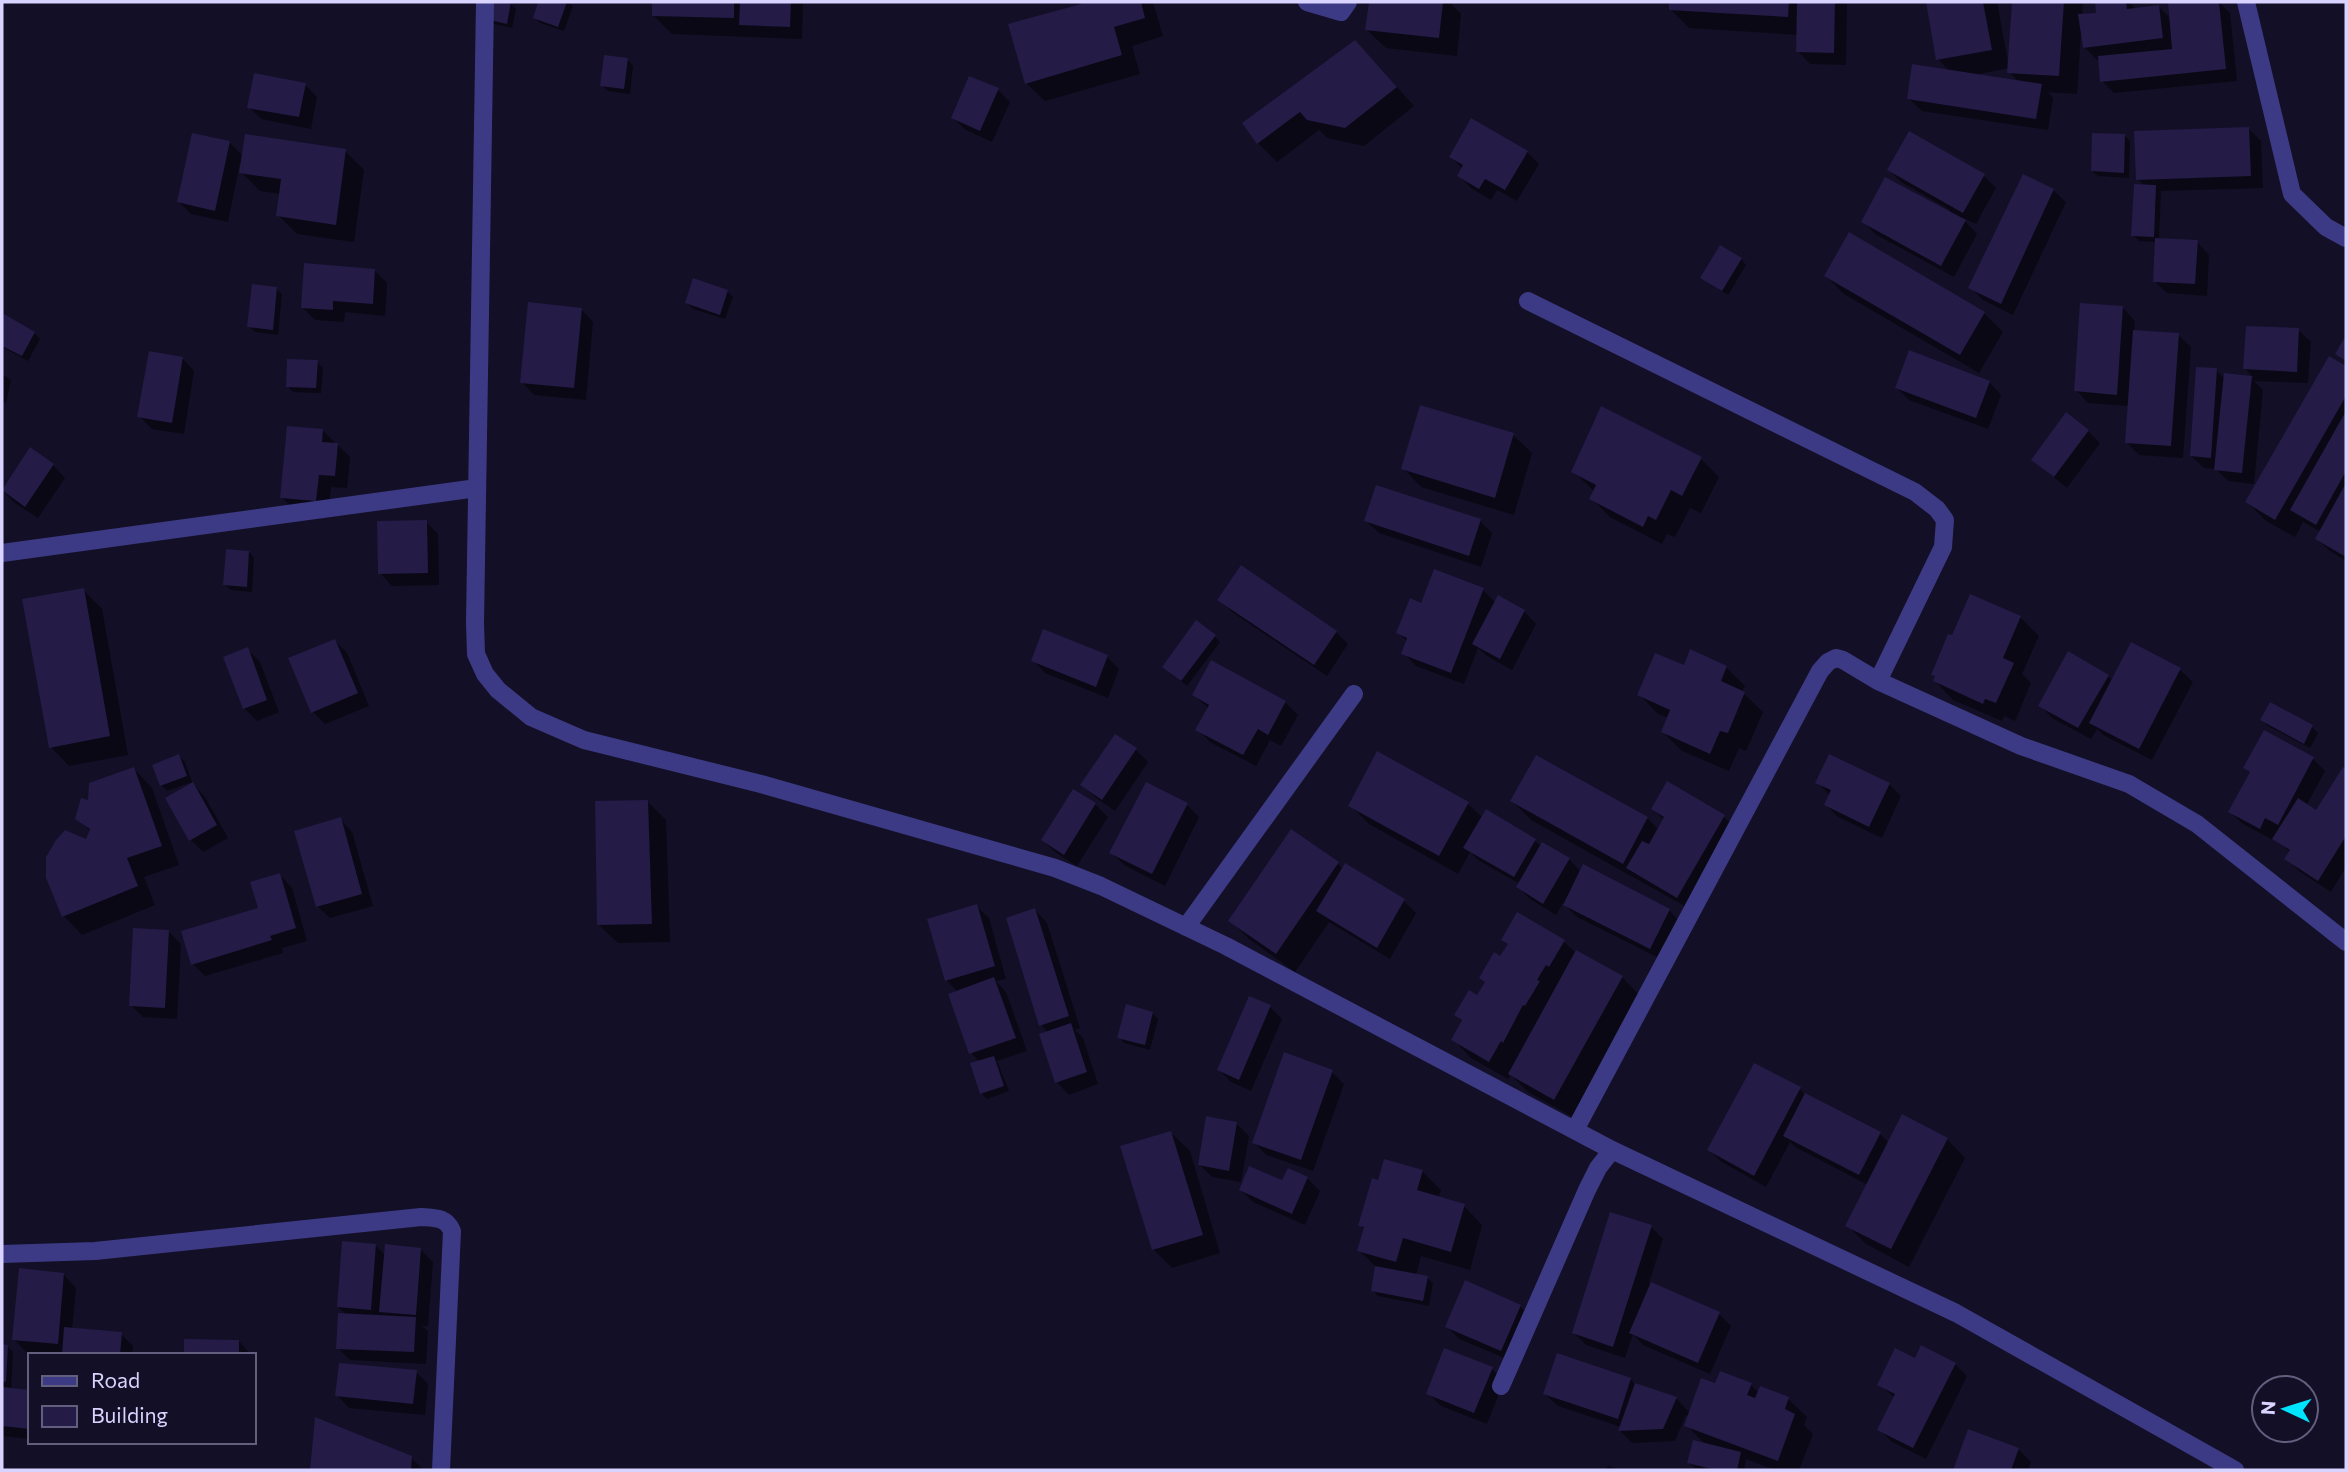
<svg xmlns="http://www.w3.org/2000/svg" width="2348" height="1472" font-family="Commissioner,sans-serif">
	<rect width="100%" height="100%" fill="#130f26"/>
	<path fill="#0007" fill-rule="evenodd" d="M486 2 510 3 516 9 512 28 489 23Z
		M540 2H568L573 6 564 31 540 23 535 17Z
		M654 2H803L802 39 672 34 653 15Z
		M1082 2H1153L1163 36 1132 46 1140 74 1045 101 1026 83 1083 5Z
		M1370 2H1453L1452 5 1461 14 1457 56 1386 48 1367 30Z
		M1671 2H1847L1846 65 1810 64 1798 51V35L1689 28 1671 10Z
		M1928 2H1997L2008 62 2013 2H2083L2082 16 2098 14 2096 2H2129L2136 9 2159 7 2171 19 2170 5 2219 2 2230 13 2237 81 2114 93 2102 81 2100 59 2097 60 2084 47 2083 33H2081L2077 94 2048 92 2053 98 2048 130 1922 111 1909 99 1950 72 1938 59ZM2009 68V72L2019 82 1974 75Z
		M628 60 633 66 630 94 608 91 602 85Z
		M1374 61 1414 106 1364 146 1327 138 1319 130 1277 162 1258 143 1244 124Z
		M305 85 317 97 311 129 261 119 249 107Z
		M998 90 1010 102 992 142 966 130 953 118Z
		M2249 129 2261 141 2263 188 2161 191 2159 240 2197 242 2209 255 2207 296 2167 293 2154 281 2157 242 2139 241 2133 235 2145 186 2138 179Z
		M2124 135 2130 141 2129 178 2098 176 2092 171Z
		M229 142 244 157 345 151 364 170 354 242 297 234 278 215 281 194 260 191 241 172 243 163H240L228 222 191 214 179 202Z
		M1527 152 1539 164 1517 201 1497 190 1491 200 1471 188 1459 176 1463 169 1451 157Z
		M1889 170 1984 176 1996 188 1976 224 1961 217 1977 234 1954 277 1875 234 1863 221 1949 213 1950 210 1901 182Z
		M2053 190 2066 202 2013 315 1983 300 1971 288Z
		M1741 259 1746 265 1728 295 1702 278Z
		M375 271 387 283 385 316 345 312 344 322 315 320 303 308Z
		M1826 276 1984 313 2003 332 1979 373 1844 294Z
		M276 289 282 294 278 335 255 332 249 326Z
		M727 291 733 297 725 319 693 309 687 303Z
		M2123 308 2135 321 2134 332 2178 335 2191 347 2183 458 2139 455 2126 442 2129 406 2088 403 2076 390Z
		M581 309 593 322 586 400 534 395 522 382Z
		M5 317 34 333 40 339 28 361 2 347V323Z
		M2298 330 2311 342 2308 383 2254 381 2263 390 2254 484 2228 481 2216 469 2204 468 2191 456 2216 370 2225 379 2226 375 2254 378 2245 369Z
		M182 358 194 371 184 434 152 429 139 416Z
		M2330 359 2346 368V561L2330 551 2317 539 2321 532 2303 522 2295 537 2266 521 2247 502Z
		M317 362 323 368 321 393 293 392 288 386Z
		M2 374 11 380 6 403 2 402Z
		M1989 382 2001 395 1988 429 1909 400 1897 388Z
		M322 430 350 457 347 488 331 487 328 513 295 510 282 498Z
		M2088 431 2100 443 2067 488 2033 460Z
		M1513 435 1532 453 1514 515 1421 487 1403 468Z
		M30 450 53 465 65 478 38 518 15 503 3 491Z
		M1701 459 1719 477 1701 513 1690 508 1675 537 1667 534 1662 544 1610 517 1592 499 1595 492 1573 471Z
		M1366 521H1480L1492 533 1481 567 1379 533Z
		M426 522 438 534 439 585 392 586 380 573Z
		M249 552 254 558 252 592 231 590 225 585Z
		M83 590 102 609 128 755 69 766 51 747Z
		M1483 590 1496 603 1524 611 1536 624 1512 670 1487 656 1478 648 1464 684 1416 666 1404 653 1408 642 1398 633 1422 605Z
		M1220 599 1336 632 1348 644 1327 676 1232 612Z
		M2020 617 2039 636 2022 674 2031 683 2015 721 2004 716 2002 721 1953 700 1935 681 1936 678 1933 674Z
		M1214 636 1220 642 1187 686 1170 673Z
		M335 641 347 653 369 706 325 724 313 712Z
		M2132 644 2180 670 2193 682 2152 760 2103 735 2097 729 2091 739 2052 718 2040 705 2108 676 2113 681Z
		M247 649 260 662 279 712 257 721 244 708Z
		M1691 652 1726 667 1745 686 1742 692 1763 712 1746 751 1739 748 1729 771 1682 751 1663 732 1669 718 1658 714 1640 695 1685 668Z
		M1107 657 1119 669 1108 698 1045 673 1033 660Z
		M1212 662 1285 702 1298 715 1281 746 1270 740 1256 766 1210 742 1198 729 1209 709 1194 695Z
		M2271 704 2312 727 2318 733 2310 748 2268 726 2262 720Z
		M1115 736 1136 750 1148 762 1115 811 1095 797 1083 785Z
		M179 756 185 762 192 782 167 791 161 785Z
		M2313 759 2325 771 2306 806 2317 812 2344 769 2346 771V867L2331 892 2299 871 2287 859 2291 853 2274 838 2273 840 2243 824 2230 812 2251 773 2245 768Z
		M134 769 152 788 179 865 144 877 155 905 82 935 64 916 91 832 77 818 90 802Z
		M1817 782 1889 784 1901 796 1882 838 1838 817 1826 805 1830 795Z
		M193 784 205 797 228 838 203 852 191 840Z
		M1074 791 1095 804 1108 817 1077 866 1055 852 1043 840Z
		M1512 801 1647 818 1659 830 1664 820 1653 809 1724 817 1736 829 1690 909 1531 820Z
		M648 802 666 820 670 942 618 943 599 925Z
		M1468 804 1483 818 1486 812 1535 841 1542 847 1569 859 1581 872 1669 910 1681 923 1663 960 1577 917 1563 903 1556 915 1530 899 1518 887 1520 884 1478 860 1470 852 1458 874 1369 824 1350 805Z
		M1187 805 1199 817 1165 886 1124 865 1112 853Z
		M340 819 352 832 373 906 330 918 317 906Z
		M1338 864 1343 869 1346 865 1404 901 1416 913 1390 959 1329 922 1295 972 1249 939 1231 921Z
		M280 875 292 888 307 941 282 948 283 953 205 976 193 964 260 909Z
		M976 906 989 918 1006 979 996 981 1006 992 1027 1051 997 1061 1009 1091 987 1099 981 1093 980 1062 971 1053 950 995 958 992 946 980Z
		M1035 910 1047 923 1080 1028 1075 1030 1083 1038 1098 1084 1069 1095 1057 1082 1048 1032 1041 1025Z
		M169 932 181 944 177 1019 143 1017 131 1005Z
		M1503 939 1563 941 1576 953 1622 977 1640 996 1573 1117 1528 1092 1511 1075 1508 1079 1471 1058 1453 1039 1463 1022 1456 1015 1477 998 1509 945Z
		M1270 1007 1282 1019 1251 1091 1231 1082 1219 1070Z
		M1152 1013 1158 1019 1150 1050 1124 1043 1119 1037Z
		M1332 1072 1344 1084 1313 1171 1266 1155 1254 1142Z
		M1800 1089 1807 1097 1880 1134 1889 1143 1947 1139 1965 1158 1909 1267 1866 1244 1847 1225 1868 1185 1797 1148 1790 1142 1766 1187 1722 1162 1709 1150Z
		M1237 1124 1249 1136 1241 1182 1212 1177 1199 1164Z
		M1171 1133 1190 1151 1220 1253 1172 1268 1153 1249Z
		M1422 1171 1441 1190 1438 1198 1464 1206 1482 1225 1470 1270 1421 1256 1416 1275 1427 1278 1433 1283 1429 1306 1378 1296 1373 1290 1377 1268 1359 1250 1365 1230 1360 1225Z
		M1307 1178 1320 1191 1305 1225 1253 1202 1241 1190Z
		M1651 1227 1663 1239 1649 1283 1719 1314 1731 1326 1710 1374 1643 1345 1633 1334 1625 1358 1586 1345 1574 1333Z
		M375 1245 386 1256 420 1249 433 1262 428 1326H422L428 1331 426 1364 350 1360 338 1348 347 1315 338 1307Z
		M64 1275 76 1288 72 1330 121 1334 133 1346 132 1355H60L26 1352 14 1339Z
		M1520 1306 1533 1319 1514 1362 1459 1339 1447 1326Z
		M239 1341 251 1355H168H185Z
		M2 1346 8 1347 13 1352 11 1389 30 1392V1439L2 1436Z
		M1916 1360 1955 1364 1967 1376 1926 1459 1892 1442 1879 1429 1895 1398 1879 1384Z
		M1492 1369 1504 1381 1487 1424 1441 1406 1428 1393Z
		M416 1372 428 1384 425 1415 349 1408 337 1395Z
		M1630 1379 1636 1385 1676 1398 1690 1413 1716 1385H1751L1759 1393 1788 1399 1807 1417 1804 1425 1813 1434 1799 1470H1775L1746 1459 1744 1470 1695 1468 1689 1462 1706 1445 1686 1425 1689 1416 1686 1415 1675 1441 1632 1443 1620 1431 1621 1427 1558 1406 1545 1394Z
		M317 1420 411 1458 424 1470H312Z
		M1969 1431 2018 1449 2031 1462 2028 1470H1955Z
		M1608 1466 1621 1470H1606Z"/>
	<path fill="#241b47" d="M485 2H511L507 24 481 18Z
		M538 2H567L558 27 533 18Z
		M652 2H734V18L652 16Z
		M740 2H791L790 27 739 25Z
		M1080 2H1141L1145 18 1114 27 1122 55 1025 84 1008 24 1081 4Z
		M1369 2H1443L1439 38 1365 30Z
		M1669 2H1789L1788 17 1669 10Z
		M1797 2H1835L1834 53 1796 52Z
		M1926 2H1983L1992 50 1936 60Z
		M2012 2H2064L2059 76 2007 73Z
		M2095 2H2126L2127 9 2159 5 2163 38 2083 48 2078 14 2096 13Z
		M2184 2H2219L2226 69 2100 82 2098 56 2172 49 2168 3Z
		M1355 40 1397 87 1345 128 1307 120 1300 112 1257 144 1242 123Z
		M604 55 628 58 624 89 600 86Z
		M1912 64 2042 84 2036 119 1907 99Z
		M254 73 306 83 299 117 247 108Z
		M969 76 999 88 980 131 951 118Z
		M1471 118 1528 151 1505 190 1485 179 1479 189 1457 176 1463 165 1449 157Z
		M2249 127 2251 176 2136 180 2134 131Z
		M1909 131 1985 174 1963 213 1887 170Z
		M192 133 230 141 215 211 177 202Z
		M2092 133 2125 134 2124 173 2091 171Z
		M245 134 346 149 336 225 276 216 281 179 239 173Z
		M2023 174 2054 189 2001 304 1968 288Z
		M1885 177 1966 220 1941 266 1861 222Z
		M2134 184 2156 185 2154 237 2131 236Z
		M1849 232 1985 312 1960 355 1824 276Z
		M2155 238 2198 240 2195 284 2153 282Z
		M1720 245 1742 258 1722 291 1700 278Z
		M304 263 375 269 373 304 333 301V310L301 308Z
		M693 278 728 290 720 315 685 303Z
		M252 284 277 287 273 330 247 327Z
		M528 302 582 308 574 388 520 383Z
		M2080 303 2123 306 2117 395 2074 391Z
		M4 314 35 332 22 356 2 346V319Z
		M2246 326 2299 328 2297 372 2243 369Z
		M2133 330 2179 333 2171 446 2125 443Z
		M2346 335V361L2335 354Z
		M1909 350 1990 381 1976 418 1895 388Z
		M149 351 183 357 172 423 137 417Z
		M2329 356 2346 366V396L2275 520 2245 502Z
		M287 359 318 360 316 388 286 387Z
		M2196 367 2217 368 2211 458 2190 456Z
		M2224 373 2252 376 2242 473 2214 470Z
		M1420 405 1514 433 1495 498 1401 469Z
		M1601 406 1702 457 1682 496 1671 490 1656 520 1648 516 1643 527 1589 499 1596 485 1571 472Z
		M2346 411V471L2316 525 2290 510Z
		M2066 412 2089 430 2054 477 2031 460Z
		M287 426 323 429 322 442 338 443 335 476 319 475 316 501 280 498Z
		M30 447 54 464 25 507 2 490Z
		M2346 483V557L2315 539Z
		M1376 485 1481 519 1469 556 1364 521Z
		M427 520 428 573 378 574 377 521Z
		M226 549 249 551 247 587 223 585Z
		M1241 565 1337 631 1314 665 1217 600Z
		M1434 569 1484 588 1451 673 1401 654 1407 638 1396 633 1410 598 1421 603Z
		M84 588 110 736 49 748 22 599Z
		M1970 594 2021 616 2003 658 2014 663 1996 703 1985 699 1983 704 1933 681 1935 676 1931 675 1948 634 1952 635Z
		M1498 595 1525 610 1500 659 1472 644Z
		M1196 620 1216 635 1181 681 1162 667Z
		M1043 629 1108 655 1096 687 1031 661Z
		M335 639 358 693 311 713 288 658Z
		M2131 642 2181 668 2139 749 2089 723Z
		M248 647 267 700 243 709 223 657Z
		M1690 649 1727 666 1721 681 1745 692 1728 733 1720 731 1710 754 1661 732 1670 710 1637 695 1655 653 1684 665Z
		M2068 651 2109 675 2078 728 2038 706Z
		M1211 660 1286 701 1268 735 1258 729 1243 755 1195 730 1209 705 1192 695Z
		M2270 702 2313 725 2304 744 2260 720Z
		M2264 730 2314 757 2278 825 2265 818 2260 829 2228 812 2250 772 2243 768Z
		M1115 734 1137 748 1102 800 1080 785Z
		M1377 751 1469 802 1439 856 1348 806Z
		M179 754 187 776 160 786 152 765Z
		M1829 754 1890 783 1869 827 1824 805 1831 790 1815 783Z
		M1536 755 1648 817 1623 864 1510 801Z
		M134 767 162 846 127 858 138 886 62 917 46 878V857L56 840 65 830 86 839 90 829 75 819 81 798 88 800 89 783Z
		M2343 767 2346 769V836L2318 881 2284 859 2290 850 2272 839 2298 798 2316 810Z
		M1667 781 1725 815 1677 898 1626 868 1642 841 1649 844 1664 817 1651 809Z
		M193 782 217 825 189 841 165 798Z
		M1146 782 1188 803 1152 874 1109 853Z
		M1073 789 1096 803 1064 855 1041 840Z
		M648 800 652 924 597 925 595 801Z
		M1486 809 1536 839 1514 877 1463 848Z
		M341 817 362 894 316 907 294 831Z
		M1291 829 1339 862 1276 954 1228 921Z
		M1542 842 1570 858 1543 904 1516 887Z
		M1345 863 1405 899 1377 948 1316 911Z
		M1583 864 1670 909 1650 949 1563 905Z
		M280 873 296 928 270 936 272 940 191 965 181 931 258 908 250 882Z
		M977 904 995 966 945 981 927 919Z
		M1035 908 1069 1016 1039 1026 1006 918Z
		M1517 912 1565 940 1549 967 1546 965 1537 980 1540 981 1525 1006 1523 1005 1503 1043 1501 1041 1489 1062 1451 1040 1462 1020 1454 1015 1469 990 1477 995 1485 982 1479 978 1494 952 1500 956 1508 944 1501 940Z
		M133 928 169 930 165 1008 129 1006Z
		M1576 950 1623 976 1554 1100 1508 1074Z
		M994 977 1016 1038 969 1054 948 994Z
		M1249 996 1271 1005 1239 1080 1217 1070Z
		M1126 1004 1153 1012 1145 1045 1117 1038Z
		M1071 1023 1087 1072 1055 1083 1039 1034Z
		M1284 1052 1333 1070 1301 1160 1252 1143Z
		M994 1056 1004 1086 980 1094 970 1063Z
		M1754 1063 1801 1087 1754 1176 1707 1150Z
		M1805 1093 1881 1132 1859 1175 1783 1136Z
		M1902 1114 1948 1138 1891 1249 1845 1226Z
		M1206 1116 1237 1122 1229 1171 1198 1165Z
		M1171 1131 1203 1235 1152 1250 1120 1146Z
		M1384 1159 1423 1170 1417 1190 1465 1204 1451 1252 1403 1238 1396 1262 1357 1251 1364 1227 1358 1226 1372 1178 1378 1180Z
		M1249 1166 1282 1180 1288 1168 1308 1177 1292 1214 1239 1190Z
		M1610 1212 1652 1225 1613 1347 1572 1333Z
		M342 1241 376 1244 371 1310 337 1307Z
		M385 1244 421 1248 416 1315 379 1312Z
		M1375 1266 1428 1276 1423 1301 1371 1291Z
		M19 1268 64 1273 58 1344 12 1340Z
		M1465 1280 1521 1305 1501 1351 1445 1327Z
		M1651 1282 1720 1312 1698 1363 1629 1333Z
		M338 1313 416 1317 414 1352 336 1349Z
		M64 1327 122 1332 120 1355H62Z
		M184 1339 239 1340V1355H184Z
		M2 1344 8 1345 6 1382 2 1381Z
		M1921 1345 1956 1363 1913 1448 1877 1430 1895 1394 1877 1385 1895 1348 1915 1358Z
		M1444 1348 1493 1367 1474 1413 1426 1394Z
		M1557 1353 1631 1378 1618 1419 1543 1394Z
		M339 1363 417 1370 413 1404 335 1396Z
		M1720 1371 1752 1383 1747 1395 1755 1398 1760 1386 1789 1397 1785 1409 1795 1414 1778 1461 1684 1426 1701 1378 1715 1383Z
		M1635 1383 1677 1397 1663 1429 1618 1431Z
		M2 1387 30 1390V1429L2 1426Z
		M315 1417 412 1456 411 1470H310Z
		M1968 1429 2019 1448 2011 1470H1953Z
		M1693 1440 1741 1452 1737 1470H1716L1687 1463Z"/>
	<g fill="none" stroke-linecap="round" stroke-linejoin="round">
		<path stroke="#3d3a85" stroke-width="18" d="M485 2 475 623 476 654 485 674 498 690 531 717 584 740 761 784 1055 868 1101 886 1226 946 1612 1150 1956 1313 2235 1470
			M1307 2 1341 12 1348 2
			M2246 2 2292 194 2326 227 2346 238
			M1528 301 1915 492 1937 509 1945 520 1943 547 1878 681
			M2 553 477 488
			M1186 927 1354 694
			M1575 1130 1820 671 1828 662 1836 658 1843 660 1878 681 2021 746 2129 784 2197 824 2346 942
			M2 1254 95 1251 421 1217C435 1218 446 1217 452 1231L441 1470
			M1501 1386 1587 1190 1598 1168 1612 1150"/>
	</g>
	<rect width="2348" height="1472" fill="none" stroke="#d9d4ff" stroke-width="7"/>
	<rect x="28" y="1353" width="228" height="91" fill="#130f26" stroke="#625e7d" stroke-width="2"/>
	<rect x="42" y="1376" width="35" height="10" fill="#3d3a85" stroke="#625e7d" stroke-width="2"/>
	<text x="91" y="1388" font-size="21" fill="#d9d4ff">Road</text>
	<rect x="42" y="1406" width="35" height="21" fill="#241b47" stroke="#625e7d" stroke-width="2"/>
	<text x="91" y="1423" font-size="21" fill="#d9d4ff">Building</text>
	<g transform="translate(2285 1409) rotate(274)"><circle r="33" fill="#130f26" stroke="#625e7d" stroke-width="2"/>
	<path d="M0-5L12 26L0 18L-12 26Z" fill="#00e5ff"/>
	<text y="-10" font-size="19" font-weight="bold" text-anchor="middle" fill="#d9d4ff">N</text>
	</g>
</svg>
